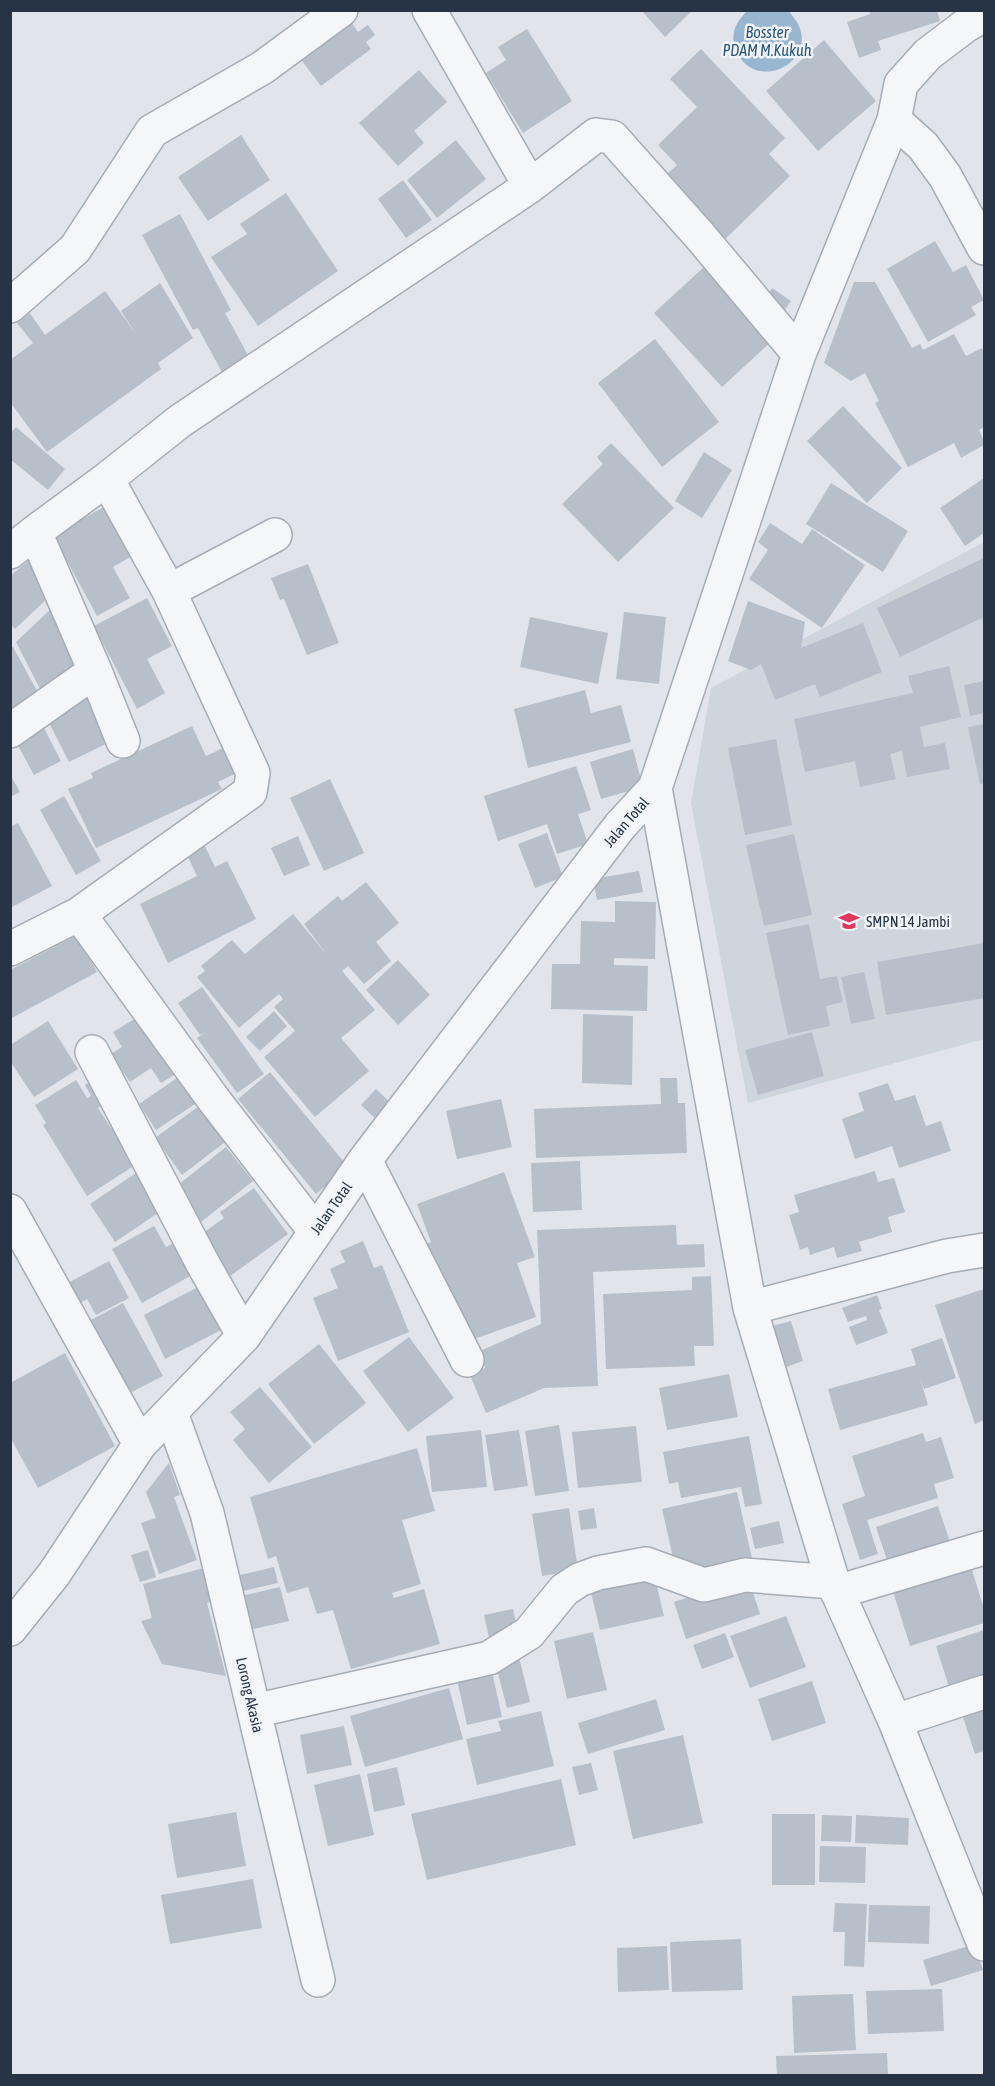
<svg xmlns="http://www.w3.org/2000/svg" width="995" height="2086" font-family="'Asap Condensed',sans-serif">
	<rect width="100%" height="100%" fill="#e1e5eb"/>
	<path fill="#ced5dd" d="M984 542V1039L748 1103 691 803 711 688Z"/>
	<path fill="#98b6cf" d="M748 10 789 11C792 16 797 21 799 26 816 66 750 94 735 47 730 32 737 21 748 10Z"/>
	<path fill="#b7bfca" d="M641 10H693L665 37Z
		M869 10H937L940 21 878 41 881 50 859 58 847 22 870 14Z
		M349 19 358 32 368 25 375 35 366 42 371 49 321 86 299 57Z
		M527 29 572 101 523 133 486 73 506 60 498 47Z
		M824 40 876 101 818 151 766 91Z
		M701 49 785 138 769 154 790 176 718 246 657 183 677 165 658 145 697 107 670 79Z
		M419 70 447 102 414 131 424 143 398 166 359 123Z
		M241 135 270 180 208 221 178 177Z
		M456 140 486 179 437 218 407 180Z
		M403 180 432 220 406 238 378 199Z
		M286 193 338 271 258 326 211 257 247 234 240 224Z
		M180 214 231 310 225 313 249 357 222 372 198 328 193 330 142 235Z
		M935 241 953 272 966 265 984 300 971 307 976 315 928 342 887 269Z
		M706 265 774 339 722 387 654 313Z
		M854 282H875L912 348 920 344 923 350 954 334 966 356 982 348 984 353V427L979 430 984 441V445L961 458 954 443 908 467 875 403 879 401 865 373 851 381 824 363Z
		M160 283 193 338 158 363 161 369 47 452 10 402V360L33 343 17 323 30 313 45 335 105 291 136 334 121 311Z
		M772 288 791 301 784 311 766 298Z
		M655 339 719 422 662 467 598 383Z
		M843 406 902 468 867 503 807 441Z
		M16 427 65 469 48 490 10 459V434Z
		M611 443 674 508 618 562 562 504 603 464 597 457Z
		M704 452 732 470 702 518 675 501Z
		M984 478V533L965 546 940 508Z
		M831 483 908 531 883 572 806 524Z
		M104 507 132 556 113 567 130 598 97 616 53 535Z
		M770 523 802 544 812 529 865 565 822 628 749 579 768 550 758 542Z
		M34 556 49 597 15 629 10 624V576Z
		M984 558V617L900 657 877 608Z
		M308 564 339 643 307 655 284 599 280 600 271 578Z
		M147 598 172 646 147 659 165 693 137 709 94 626Z
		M748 601 805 622 801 648 863 623 882 672 820 697 815 684 775 700 761 664 751 670 728 661Z
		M53 607 79 661 41 691 16 642Z
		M624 612 666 617 659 684 616 679Z
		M530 617 608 633 598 684 520 667Z
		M13 647 40 696 10 713V648Z
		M949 666 961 717 920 727 924 747 945 743 950 769 907 777 902 751 890 754 896 779 860 787 855 761 805 772 794 719 913 693 908 676Z
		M984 681V713L970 716 964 685Z
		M92 689 116 739 69 762 44 713Z
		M585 690 591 713 621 705 631 742 528 768 514 709Z
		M984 724V783L980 784 968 727Z
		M192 726 206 756 225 747 237 773 218 782 222 789 96 848 68 789 93 778 91 773Z
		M44 728 61 761 34 775 16 742Z
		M776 739 792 825 745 835 728 748Z
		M633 749 643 787 601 799 590 762Z
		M576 766 591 810 578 814 588 844 557 854 547 824 498 841 484 796Z
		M10 774 20 792 10 797Z
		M330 779 364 853 324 871 290 798Z
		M64 796 101 861 76 875 40 810Z
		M18 823 52 886 10 908V827Z
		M547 833 563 877 535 888 518 844Z
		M794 834 812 915 764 926 746 845Z
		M298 836 310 865 284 876 271 848Z
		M205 846 215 867 227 861 256 919 168 963 140 904 197 876 187 855Z
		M639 871 643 892 597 900 593 879Z
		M366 882 399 923 376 942 391 961 364 984 348 966 342 971 375 1010 341 1038 369 1071 315 1117 264 1057 295 1031 274 1007 283 999 279 994 239 1028 197 977 205 971 201 966 232 940 245 954 293 914 327 955 304 924 338 896 342 901Z
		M615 901 656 902 655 959 614 958V965L648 966 647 1011 551 1009 552 964H580L581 921 615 922Z
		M809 924 820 979 837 976 843 1002 826 1006 830 1026 788 1035 766 933Z
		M77 935 97 972 10 1019V970Z
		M984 943V998L886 1015 877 962Z
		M398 960 430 995 398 1025 366 990Z
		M864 972 875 1019 851 1024 841 977Z
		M202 987 264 1074 237 1093 197 1038 206 1032 200 1035 178 1003Z
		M274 1011 287 1026 260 1051 246 1037Z
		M583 1014 633 1016 632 1085 582 1083Z
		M141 1015 179 1072 161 1083 151 1068 130 1082 111 1054 122 1047 113 1032Z
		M48 1021 78 1069 34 1097 10 1061V1045Z
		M812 1032 824 1076 758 1095 745 1050Z
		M270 1072 348 1167 316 1194 238 1099Z
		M177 1078 195 1104 156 1130 139 1104Z
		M660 1078H677L678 1103H685L687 1153 536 1158 534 1109 661 1104Z
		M94 1079 107 1102 98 1108 111 1128 120 1123 143 1160 87 1196 43 1125 46 1123 35 1105 76 1080 87 1098 91 1096 85 1085Z
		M888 1083 895 1101 915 1095 926 1126 941 1121 951 1151 899 1168 892 1146 855 1159 842 1119 864 1111 858 1093Z
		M376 1089 394 1106 379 1122 361 1105Z
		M501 1099 512 1147 457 1159 446 1111Z
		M199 1106 225 1142 182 1175 155 1138Z
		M226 1147 253 1181 201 1222 174 1188Z
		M580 1161 582 1210 533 1212 531 1163Z
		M139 1171 164 1209 115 1242 90 1204Z
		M875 1171 878 1182 894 1178 905 1212 888 1217 892 1232 859 1242 862 1251 837 1258 834 1247 810 1255 808 1247 800 1250 789 1215 799 1212 794 1195Z
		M504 1172 535 1257 517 1263 536 1317 466 1342 420 1246 431 1242 417 1204Z
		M254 1188 288 1234 222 1282 192 1241 224 1218 220 1212Z
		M676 1225 677 1245 704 1244 705 1267 593 1272 598 1386 544 1388 486 1413 470 1375 485 1368 480 1351 541 1324 537 1230Z
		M154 1226 166 1247 174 1243 192 1275 142 1303 112 1249Z
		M363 1241 374 1268 382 1265 409 1332 338 1361 313 1298 338 1288 330 1269 345 1262 340 1251Z
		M109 1261 129 1298 96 1315 87 1299 75 1306 64 1285Z
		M711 1276 714 1346H694L695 1366 606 1369 603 1294 692 1290V1277Z
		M202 1285 223 1329 165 1359 144 1315Z
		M984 1289V1420L975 1424 935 1305Z
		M877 1295 882 1309 879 1310 888 1333 856 1345 849 1327 867 1320 866 1316 848 1322 842 1308Z
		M123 1303 163 1376 128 1394 89 1321Z
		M791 1321 803 1361 786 1367 772 1326Z
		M409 1337 454 1398 408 1432 363 1371Z
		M942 1338 956 1378 924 1389 920 1378 928 1405 840 1430 828 1389 916 1365 911 1349Z
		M319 1344 366 1403 314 1444 268 1384Z
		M65 1353 115 1446 38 1488 10 1437V1383Z
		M729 1374 738 1417 667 1430 659 1388Z
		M260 1387 312 1447 269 1483 233 1440 245 1429 230 1412Z
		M559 1425 569 1491 535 1496 525 1431Z
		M636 1426 642 1482 578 1488 572 1432Z
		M481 1430 487 1487 432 1492 426 1436Z
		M519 1430 528 1486 494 1491 485 1435Z
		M923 1433 926 1442 941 1437 954 1478 934 1484 938 1498 867 1520 878 1554 860 1560 842 1504 865 1496 852 1456Z
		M749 1436 762 1504 745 1507 741 1487 681 1498 678 1482 669 1484 663 1452Z
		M417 1448 435 1511 402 1520 421 1584 392 1593 394 1598 424 1589 440 1644 351 1669 333 1610 317 1614 308 1587 287 1593 276 1556 268 1559 250 1497Z
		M169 1463 180 1495 174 1497 197 1560 159 1574 141 1523 156 1518 146 1492Z
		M737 1492 754 1567 696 1580 691 1562 675 1566 662 1509Z
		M938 1506 952 1548 890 1569 876 1527Z
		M569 1508 578 1570 542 1576 532 1514Z
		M594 1508 597 1528 581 1530 578 1511Z
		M779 1521 784 1543 755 1549 750 1528Z
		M148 1550 156 1577 140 1582 131 1555Z
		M969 1560 984 1609V1623L910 1646 891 1585Z
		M274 1567 278 1583 235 1593 231 1577Z
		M204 1568 213 1601 207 1603 226 1676 162 1664 141 1621 152 1618 143 1584Z
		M653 1570 664 1616 600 1630 589 1584Z
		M748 1577 760 1614 686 1639 674 1602Z
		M280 1587 289 1621 249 1630 241 1596Z
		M513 1609 519 1636 490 1642 484 1615Z
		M786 1616 806 1667 750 1688 730 1636Z
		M984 1630V1679L950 1690 936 1646Z
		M593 1632 607 1690 567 1699 554 1641Z
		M725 1633 734 1657 702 1669 693 1645Z
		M519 1657 530 1702 507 1708 495 1662Z
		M491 1667 502 1717 467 1725 456 1675Z
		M812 1681 826 1723 772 1741 758 1699Z
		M449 1688 463 1739 365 1767 350 1716Z
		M656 1699 665 1730 588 1754 578 1723Z
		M984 1703V1751L975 1754 961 1711Z
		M541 1711 554 1766 477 1785 466 1739 501 1731 498 1721Z
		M344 1726 352 1765 307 1774 300 1735Z
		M683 1735 703 1823 633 1839 613 1751Z
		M591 1763 598 1790 579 1795 572 1767Z
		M397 1767 405 1805 374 1812 367 1774Z
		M360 1774 374 1835 328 1846 314 1785Z
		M561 1779 576 1845 427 1880 411 1814Z
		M236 1812 246 1866 177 1878 168 1824Z
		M772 1814H815V1885H772Z
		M822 1815 852 1816 851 1842 821 1841Z
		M856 1815 909 1818 908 1845 855 1843Z
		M820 1846 866 1847 865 1883 819 1882Z
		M253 1879 262 1928 170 1944 161 1895Z
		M835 1903 867 1904 864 1967 844 1966 845 1932H833Z
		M869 1905 930 1906 929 1944 868 1942Z
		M741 1939 743 1990 672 1992 670 1942Z
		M975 1944 983 1970 931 1986 923 1960Z
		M667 1946 669 1990 618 1992 617 1948Z
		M942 1989 944 2031 868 2034 866 1991Z
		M853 1994 856 2050 794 2053 792 1996Z
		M887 2053 888 2076H777L776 2056Z"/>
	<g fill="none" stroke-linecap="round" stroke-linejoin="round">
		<g stroke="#a5acb6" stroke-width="36">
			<path id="street" d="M429 10 530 186
				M984 15 965 26 928 54 901 84 894 120 799 354 655 788 750 1308 833 1582 895 1721 984 1944
				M894 120 923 146 945 176 984 248
				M10 306 75 249 152 131 262 68 341 10
				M35 532 95 671 123 741
				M10 552 35 532 107 479 180 421 530 186 596 135 612 137 700 236 799 354
				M169 591 275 535
				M10 731 95 671
				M79 914 214 1100 315 1231
				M10 949 79 914 250 792 253 773 169 591 107 479
				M92 1052 203 1264 244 1336
				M365 1160 467 1360
				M10 1211 140 1444
				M750 1308 947 1256 984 1250
				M171 1413 207 1513 318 1980
				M837 1592 984 1548
				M10 1629 54 1574 140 1444 244 1336 365 1160 620 826 655 788
				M254 1711 489 1658 529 1633 564 1590 579 1580 598 1573 646 1564 704 1585 745 1575 833 1582
				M895 1721 984 1692"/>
		</g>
		<use href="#street" stroke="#f4f6f9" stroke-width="33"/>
	</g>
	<defs>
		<g id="school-bare" transform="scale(1.62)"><path d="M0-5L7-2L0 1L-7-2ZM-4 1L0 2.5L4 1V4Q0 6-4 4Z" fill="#de385c" stroke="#f1f4f8" stroke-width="2.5" paint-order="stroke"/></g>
	</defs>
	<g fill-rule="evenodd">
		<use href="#school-bare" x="849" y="921"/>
	</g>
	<g text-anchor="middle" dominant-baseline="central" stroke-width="5" stroke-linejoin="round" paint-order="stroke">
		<g font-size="15" fill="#273445" stroke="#f1f4f8">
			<text transform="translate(626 822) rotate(-49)">Jalan Total</text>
			<text transform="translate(331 1208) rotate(-55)">Jalan Total</text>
			<text transform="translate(250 1695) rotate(77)">Lorong Akasia</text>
		</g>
		<g font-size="15" fill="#273445" stroke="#f1f4f8" text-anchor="start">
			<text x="866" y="921">SMPN 14 Jambi</text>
		</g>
		<g font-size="16" font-style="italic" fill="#2c567e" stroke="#f1f4f8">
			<text x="767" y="32">Bosster<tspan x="767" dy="18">PDAM M.Kukuh</tspan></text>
		</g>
	</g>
	<rect width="995" height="2086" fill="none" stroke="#273445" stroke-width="24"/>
</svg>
